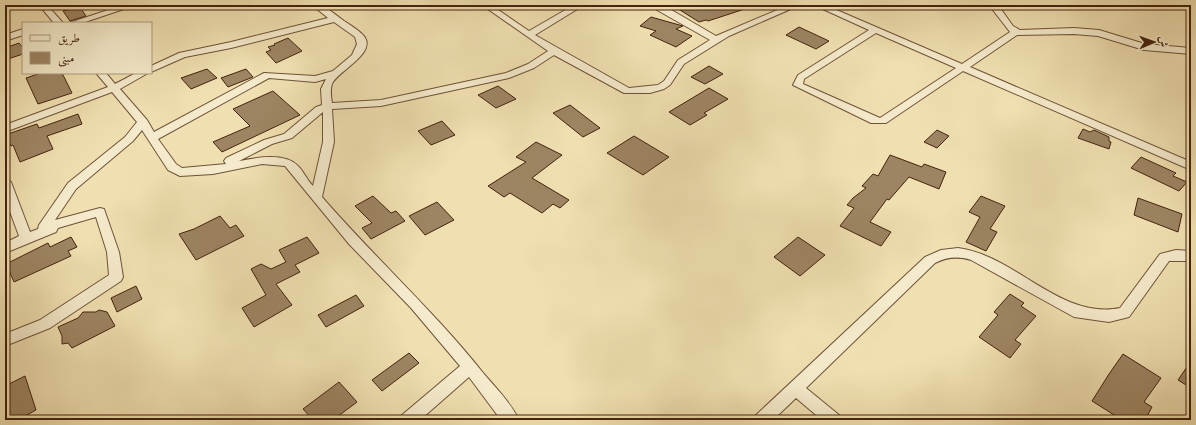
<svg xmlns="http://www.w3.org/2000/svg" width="1196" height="425" font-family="'EB Garamond',Amiri,serif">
	<rect width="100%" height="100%" fill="#f0e0b1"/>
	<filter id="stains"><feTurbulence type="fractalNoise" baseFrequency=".005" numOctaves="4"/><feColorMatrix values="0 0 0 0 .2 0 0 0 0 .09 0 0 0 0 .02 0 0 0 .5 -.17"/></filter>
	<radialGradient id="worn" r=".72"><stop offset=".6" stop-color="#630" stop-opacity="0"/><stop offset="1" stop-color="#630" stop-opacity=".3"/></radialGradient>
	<path fill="#9d8563" stroke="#44220e" d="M672 5H750L751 7 708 21 706 20 699 22Z
		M79 6 86 16 70 21 63 11Z
		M651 17 683 26 676 29 692 36 676 47 650 35 656 31 640 26Z
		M799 27 829 41 816 49 786 35Z
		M288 38 302 51 276 63 266 52 271 50 268 47 275 45 274 44Z
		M19 43 23 48V54L5 60V48Z
		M709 66 723 74 705 84 691 77Z
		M207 69 217 78 191 89 181 78Z
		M246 69 253 77 228 87 221 78Z
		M41 73H62L72 93 38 104 26 78Z
		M498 86 516 99 496 108 478 95Z
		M709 88 728 99 704 113 707 115 690 125 669 112Z
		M273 91 300 115 222 152 213 142 250 126 233 109Z
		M570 105 600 128 583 137 553 113Z
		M78 114 82 124 47 136 53 149 20 162 13 145 11 146 5 135 37 124 39 128Z
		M442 121 455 135 431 145 418 131Z
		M1083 129 1090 132 1094 130 1109 137V141L1111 142 1109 149 1078 138Z
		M937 130 949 136 937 148 924 142Z
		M634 136 669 157 643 175 607 153Z
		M536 142 562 155 532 178 569 200 560 208 553 204 542 213 510 193 504 197 488 186 526 162 516 157Z
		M890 155 922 167 924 164 946 172 939 189 909 177 889 200 887 199 870 222 891 232 881 246 840 226 854 208 847 205 853 198 866 188 862 186 873 174 878 176Z
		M1141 157 1176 173 1173 176 1187 182 1179 191 1131 168Z
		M373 196 391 213 396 211 405 221 371 239 362 228 372 223 355 206Z
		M981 196 1005 206 990 229 997 232 986 251 966 242 980 217 969 212Z
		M1138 198 1182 214 1178 232 1134 215Z
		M437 202 454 220 425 235 409 216Z
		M220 216 230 228 236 225 244 236 196 260 179 234 194 229Z
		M71 237 77 247 68 251 71 256 14 282 6 264 48 243 50 247Z
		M307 237 319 253 295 265 300 272 276 284 292 305 254 327 242 308 266 295 251 269 261 264 271 269 286 262 279 250Z
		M798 237 825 255 800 276 774 257Z
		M136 286 142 299 117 312 111 298Z
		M1010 294 1024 303 1021 306 1036 316 1015 340 1021 344 1010 358 979 337 998 315 994 312Z
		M356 295 364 306 326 327 318 315Z
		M99 310 107 312 115 326 72 348 68 343 62 344V336L58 327 78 318 83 312H96Z
		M409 353 419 363 382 391 372 380Z
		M1123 354 1161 378 1144 402 1152 407 1145 420H1122L1092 401 1109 374Z
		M1191 361V388L1178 380Z
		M25 376 36 410 18 420H5V386Z
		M339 382 357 402 333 420H313L303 409Z"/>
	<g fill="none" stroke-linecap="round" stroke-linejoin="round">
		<g stroke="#6f5237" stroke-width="2">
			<path id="street" d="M39 5H47L63 23H54Z
				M123 5H136L82 23H69Z
				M312 5C326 5 333 13 344 21 350 25 357 29 362 34 381 52 337 71 332 84 330 90 331 97 332 103L381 100 506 73 528 64 548 51 482 5H491L529 31 574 5H584L535 35 629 88 658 85 664 81 678 60 710 40 657 10 655 5H663L716 36 789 5H800L729 36 684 64 670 85 664 89 650 93H624L554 55 534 68 509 78 381 106 332 109 334 142 322 197C374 257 434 311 484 374 496 388 511 403 519 420H501L469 377 420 420H400L402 415 460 366 411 308 349 244 285 166 262 164 213 174 180 176 168 170 142 130 133 141 76 189 55 220 100 208 104 209 119 252 123 277 121 281 50 328 5 346V334L40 320 109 275 107 252 96 217 58 228 56 232 5 253V243L19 236 5 198V178L11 182 30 232 38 229 39 225 68 183 125 137 137 122 112 92 5 132V125L108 87 96 73H106L115 84 136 73H148L120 89 147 120 154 132 264 73 315 76 333 71 352 55 357 44 355 37 334 22 231 48 185 57 151 72V66L179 53 231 42 328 18ZM269 78 315 82 326 79 321 89 322 105 316 107 284 134 264 140 226 158 224 161 226 164 182 168 176 164 158 139ZM323 112V142L313 186C307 180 304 172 298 166 285 152 255 158 239 161L272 144 292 138Z
				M814 5H825L962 64 1010 32 989 5H998L1013 26 1020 30 1074 28 1099 30 1145 44 1191 48V54L1144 50 1098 36 1074 34 1017 35 970 67 1191 162V170L963 71 886 123H871L793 85 798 75 869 30ZM876 33 956 68 880 118 803 84 804 79Z
				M23 29V35L5 41V35Z
				M958 248C1015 255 1060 320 1120 308L1160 254 1176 250 1191 251V261H1169L1129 317 1109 322 1074 317 971 260C958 256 947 257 935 263L806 388 839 415 841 420H822L796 398 773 420H754L756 415 925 257 941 250Z"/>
		</g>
		<use href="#street" fill="#f5ebcc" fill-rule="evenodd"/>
	</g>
	<rect width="1196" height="425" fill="none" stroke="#f0e0b1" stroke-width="20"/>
	<rect x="6" y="6" width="1184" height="413" fill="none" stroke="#44220e" stroke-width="2"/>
	<rect x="10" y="10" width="1176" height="405" fill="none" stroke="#44220e"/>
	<rect x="22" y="22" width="130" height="52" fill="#f5ebcc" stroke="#ae9b80"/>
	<rect x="30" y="35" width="20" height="6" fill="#f5ebcc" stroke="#ae9b80"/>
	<text x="58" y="42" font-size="12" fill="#44220e">طريق</text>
	<rect x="30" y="52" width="20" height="12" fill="#9d8563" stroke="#ae9b80"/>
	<text x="58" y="62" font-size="12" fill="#44220e">مبنى</text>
	<g transform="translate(1154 42) rotate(88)" stroke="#f5ebcc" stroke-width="3" paint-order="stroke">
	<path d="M0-3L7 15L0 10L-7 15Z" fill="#44220e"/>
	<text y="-6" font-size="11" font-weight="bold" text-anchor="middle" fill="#44220e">ش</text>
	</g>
	<rect width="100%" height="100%" filter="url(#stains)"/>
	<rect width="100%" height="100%" fill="url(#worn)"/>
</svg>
